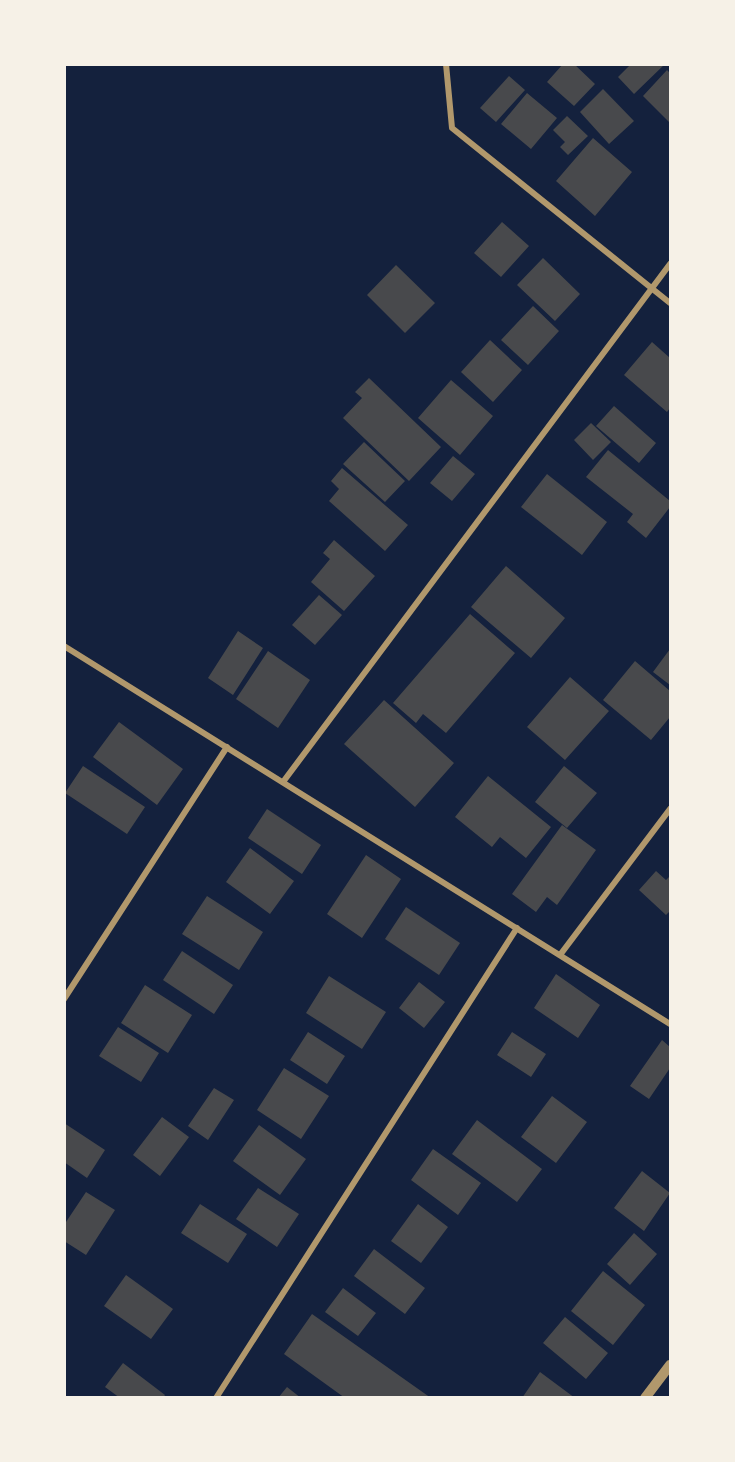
<svg xmlns="http://www.w3.org/2000/svg" width="735" height="1462" font-family="'Work Sans',sans-serif">
	<rect width="100%" height="100%" fill="#14213d"/>
	<path fill="#48494c" d="M563 64H574L595 84 574 106 547 82Z
		M631 64H665L634 94 618 77Z
		M667 70 670 73V123L643 96Z
		M509 76 525 90 496 122 480 108Z
		M603 89 634 121 609 144 580 112Z
		M527 93 557 118 531 149 501 124Z
		M567 116 588 136 568 155 560 147 565 142 553 130Z
		M593 138 632 172 595 216 556 181Z
		M502 222 529 246 501 277 474 253Z
		M543 258 580 294 555 321 517 285Z
		M396 265 435 303 405 333 367 295Z
		M533 306 559 331 528 365 501 340Z
		M490 340 522 370 493 402 461 372Z
		M652 342 670 358V408L667 412 624 375Z
		M369 378 441 447 409 481 343 418 362 398 355 392Z
		M451 380 493 416 460 455 418 418Z
		M614 406 656 443 639 463 596 426Z
		M591 423 611 442 593 460 574 440Z
		M364 442 405 481 385 502 343 464Z
		M608 450 670 501V507L646 538 627 522 633 514 586 477Z
		M453 456 475 474 452 501 430 483Z
		M342 468 408 525 385 551 329 501 339 489 331 481Z
		M547 474 607 522 582 555 521 507Z
		M334 540 375 576 344 611 311 582 330 559 323 553Z
		M506 566 565 618 531 658 471 607Z
		M319 595 342 615 315 645 292 625Z
		M470 614 515 653 446 733 423 714 416 723 393 703Z
		M238 631 263 648 233 695 208 678Z
		M670 649V685L653 672Z
		M268 651 310 680 278 728 236 699Z
		M635 661 670 691V717L651 740 603 700Z
		M570 677 609 711 565 760 527 727Z
		M384 700 454 763 415 807 344 744Z
		M119 722 183 769 157 805 93 757Z
		M83 766 145 807 127 834 65 793Z
		M564 766 597 793 567 828 535 802Z
		M488 776 551 827 526 858 500 837 492 847 455 817Z
		M267 809 321 845 302 874 248 838Z
		M562 825 596 850 557 905 547 897 536 912 512 894Z
		M250 848 294 881 270 914 226 882Z
		M366 855 401 879 362 938 327 914Z
		M656 871 666 880 670 876V911L666 915 639 890Z
		M207 896 263 932 239 970 182 934Z
		M406 907 460 943 439 975 385 939Z
		M182 951 233 985 214 1014 163 980Z
		M556 974 600 1005 578 1038 534 1008Z
		M329 976 386 1012 362 1049 306 1013Z
		M419 982 445 1002 424 1028 399 1008Z
		M145 985 192 1015 168 1053 121 1023Z
		M118 1027 159 1053 141 1082 99 1056Z
		M308 1032 345 1056 327 1084 290 1060Z
		M512 1032 546 1054 531 1077 497 1055Z
		M662 1040 670 1047V1068L649 1099 630 1086Z
		M284 1068 329 1096 301 1139 257 1110Z
		M214 1088 234 1100 208 1140 188 1126Z
		M552 1096 587 1122 556 1163 521 1137Z
		M162 1117 189 1137 160 1176 133 1155Z
		M477 1120 542 1169 517 1202 452 1154Z
		M64 1123 105 1150 87 1178 64 1162Z
		M259 1125 306 1159 280 1195 233 1161Z
		M433 1149 481 1183 458 1215 411 1180Z
		M642 1171 670 1193 644 1231 614 1208Z
		M258 1188 299 1214 277 1247 236 1219Z
		M86 1192 115 1210 86 1255 64 1241V1225Z
		M200 1204 247 1234 228 1263 181 1233Z
		M418 1204 448 1227 421 1263 391 1241Z
		M634 1233 657 1254 630 1285 607 1264Z
		M374 1249 425 1288 405 1314 354 1276Z
		M603 1271 645 1305 613 1345 571 1311Z
		M126 1275 173 1309 151 1339 104 1306Z
		M343 1288 376 1313 358 1336 325 1312Z
		M312 1314 431 1398H345L284 1354Z
		M565 1317 608 1353 586 1379 543 1343Z
		M123 1363 165 1395 163 1398H120L105 1387Z
		M540 1372 575 1398H522Z
		M287 1387 301 1398H278Z"/>
	<g fill="none" stroke-linecap="round" stroke-linejoin="round">
		<path stroke="#b1986c" stroke-width="6" d="M446 64 452 128 670 303
			M64 646 670 1024
			M283 782 670 264
			M560 955 670 809
			M64 999 227 747
			M216 1398 517 928"/>
		<path stroke="#b1986c" stroke-width="10" d="M645 1398 670 1365"/>
	</g>
	<rect width="735" height="1462" fill="none" stroke="#f6f1e7" stroke-width="132"/>
</svg>
